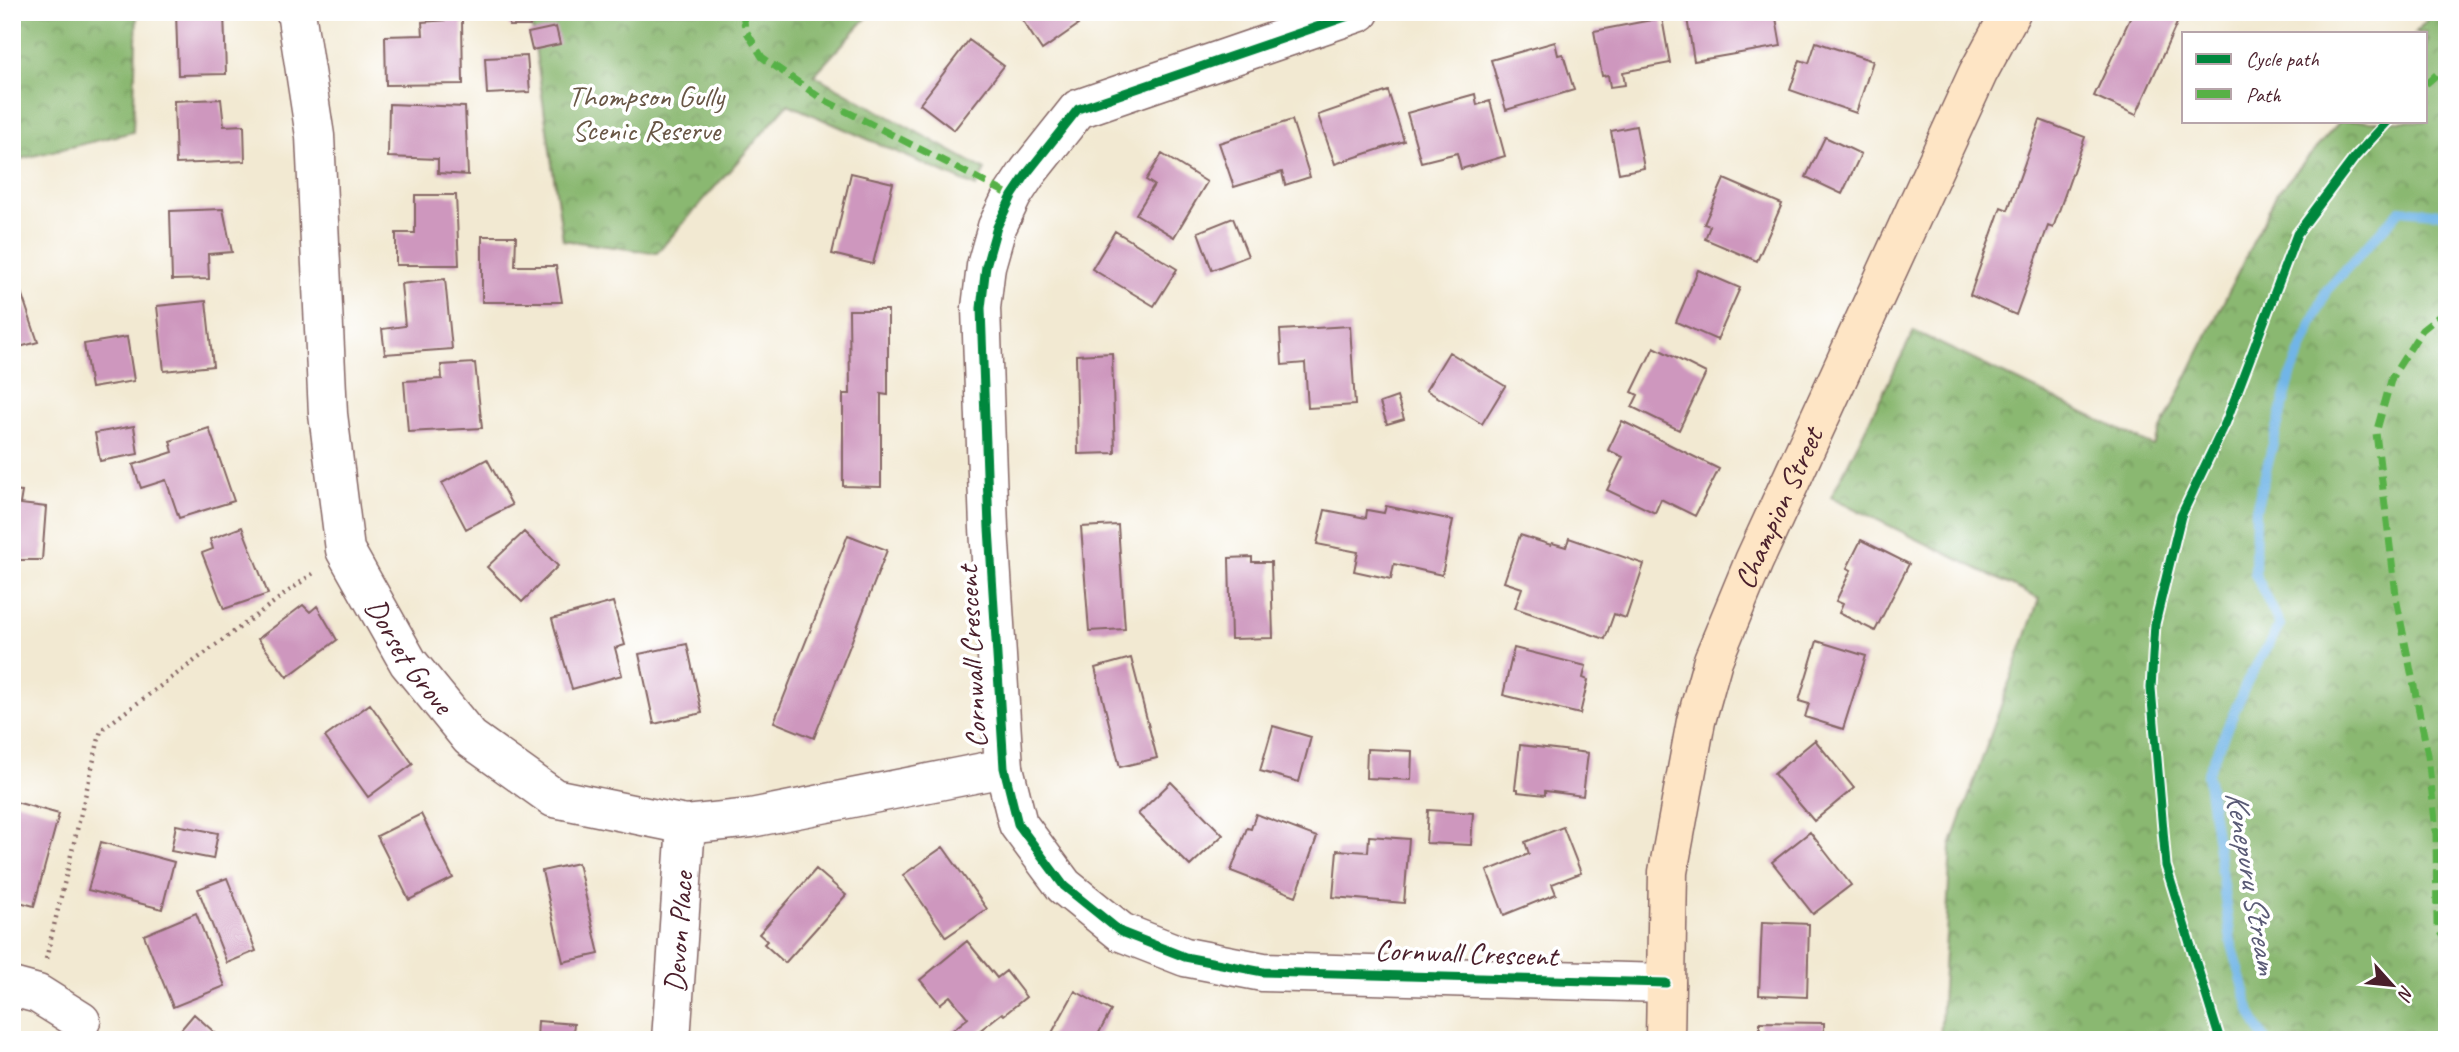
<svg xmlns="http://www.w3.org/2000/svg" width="2459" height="1052" font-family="Caveat,sans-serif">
	<defs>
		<pattern id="forest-crowns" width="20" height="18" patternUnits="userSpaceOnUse" patternTransform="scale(1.75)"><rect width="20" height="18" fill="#8ab871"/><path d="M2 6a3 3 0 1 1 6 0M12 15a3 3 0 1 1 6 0" fill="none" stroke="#73955d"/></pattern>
	</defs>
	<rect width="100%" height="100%" fill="#fff"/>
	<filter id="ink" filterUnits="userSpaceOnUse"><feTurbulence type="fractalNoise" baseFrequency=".0143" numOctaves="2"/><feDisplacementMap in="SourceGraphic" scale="14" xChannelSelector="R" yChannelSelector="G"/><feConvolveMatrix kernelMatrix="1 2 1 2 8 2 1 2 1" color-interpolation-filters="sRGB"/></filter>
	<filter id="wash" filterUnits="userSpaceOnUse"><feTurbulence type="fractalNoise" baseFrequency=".00686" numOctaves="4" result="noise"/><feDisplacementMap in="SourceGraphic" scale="28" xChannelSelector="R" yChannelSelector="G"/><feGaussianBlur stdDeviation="1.57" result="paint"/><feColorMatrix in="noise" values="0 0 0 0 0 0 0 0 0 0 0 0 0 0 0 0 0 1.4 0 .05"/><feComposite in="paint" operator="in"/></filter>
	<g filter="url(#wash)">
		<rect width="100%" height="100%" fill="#f2e9d2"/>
		<path fill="url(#forest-crowns)" stroke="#6a6c4e" stroke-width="2" d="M12 12H137L133 132 12 161Z
			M530 12H872L814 75 985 170 976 187 788 104 657 253 563 240Z
			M2434 12H2447V1040H1940L1951 846 2039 599 1831 497 1914 331 2153 446 2277 193 2340 121H2426V33H2415Z"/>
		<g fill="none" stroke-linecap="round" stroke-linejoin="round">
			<path stroke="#71b5e7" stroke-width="10" d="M2265 1040 2251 1013 2231 941 2207 774 2248 680 2280 625 2255 574 2256 509 2291 375 2326 291 2400 210 2447 214"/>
		</g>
		<g id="blocks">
			<path fill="#ce97be" d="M176 12H224L226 74 178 75Z
				M510 12H530V26H509Z
				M1017 12H1069L1078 25 1042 50Z
				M1686 12H1775L1781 46 1694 61Z
				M2133 12H2182L2136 115 2094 96Z
				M1662 18 1670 63 1623 72 1625 85 1610 87 1608 75 1602 76 1594 31Z
				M462 19 463 84 386 85 385 36 423 35 422 22Z
				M556 27 560 44 532 50 528 33Z
				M969 40 1004 66 954 130 920 104Z
				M1555 42 1558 55 1563 54 1574 90 1506 110 1491 60Z
				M1816 42 1873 61 1856 113 1790 90 1800 60 1809 63Z
				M527 56 530 92 487 94 485 58Z
				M1388 91 1404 141 1335 164 1318 115Z
				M1475 94 1477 105 1490 101 1505 156 1461 169 1457 153 1421 162 1407 113Z
				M221 99 224 126 244 125 245 161 176 164 174 101Z
				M389 104 465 107 468 175 438 173V159L388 157Z
				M1292 120 1310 177 1285 185 1282 172 1234 187 1219 143Z
				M2040 120 2085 137 2053 228 2048 226 2016 315 1970 295 2001 207 2008 210Z
				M1636 126 1644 168 1619 173 1611 131Z
				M1825 137 1861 154 1842 194 1806 177Z
				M1162 154 1207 182 1174 237 1136 214 1154 185 1146 180Z
				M851 173 893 183 873 264 832 254Z
				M1724 179 1782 204 1757 261 1705 239 1710 226 1704 224Z
				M415 195H456L459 265H396V233H415Z
				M223 209 232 252 208 254 209 279 172 280 170 211Z
				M12 217H19L20 262H12Z
				M1233 218 1248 256 1212 270 1198 232Z
				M1115 231 1177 269 1154 306 1092 269Z
				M482 236H516L515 266H556L562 302H482Z
				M1698 270 1740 288 1717 340 1676 322Z
				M445 279 452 349 385 354 382 329 405 326 401 284Z
				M21 292 38 342 12 349V295Z
				M206 301 213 366 164 371 157 306Z
				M849 310H888V395L881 394V487L843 486V394H850Z
				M1350 326 1355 405 1308 408 1305 363 1282 365 1280 330Z
				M127 337 134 381 91 388 84 344Z
				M1654 347 1706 373 1679 430 1632 407 1638 395 1632 392Z
				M1449 352 1505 386 1482 424 1426 390Z
				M1112 353 1115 453 1078 454 1076 355Z
				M475 363 482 428 408 432 404 381 442 379 441 365Z
				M1397 397 1404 419 1387 424 1380 403Z
				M1622 421 1719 469 1695 516 1661 499 1655 513 1607 490 1623 457 1608 450Z
				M134 426 138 454 100 461 95 433Z
				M209 428 234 501 179 518 166 480 141 488 133 465 173 452 170 441Z
				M487 459 512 505 466 529 442 483Z
				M12 491 22 492 20 504 46 507 42 560H12Z
				M1386 506 1453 520 1442 575 1394 564 1391 579 1354 571 1358 552 1317 544 1325 510 1366 518 1367 510 1384 513Z
				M1118 525 1125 629 1089 631 1081 527Z
				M242 527 268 594 224 609 202 553 213 549 210 539Z
				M524 532 558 566 522 602 487 567Z
				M848 535 887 550 814 738 774 722Z
				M1520 535 1551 545 1552 543 1566 547 1569 538 1644 564 1626 618 1614 614 1605 639 1515 608 1522 588 1504 582Z
				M1861 540 1909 564 1875 631 1839 613 1843 604 1836 601 1851 570 1847 568Z
				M1252 557V562H1271L1273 638 1231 639 1229 558Z
				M613 602 625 645 615 648 622 675 572 689 552 619Z
				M303 605 310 612 317 606 337 640 287 677 258 639Z
				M1817 641 1866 656 1843 729 1805 717 1809 704 1799 701Z
				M687 644 702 713 654 724 639 654Z
				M1514 648 1586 666 1583 678 1588 680 1580 714 1503 695Z
				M1131 658 1157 758 1120 767 1095 668Z
				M370 704 413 764 368 797 325 737Z
				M1273 726 1311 737 1299 782 1260 771Z
				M1815 740 1854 788 1814 821 1774 774Z
				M1520 745 1588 753 1583 796 1545 791V795L1518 792V789H1515Z
				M1367 749 1412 751 1411 780 1366 778Z
				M1171 782 1223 835 1190 866 1138 814Z
				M12 801 59 814 34 906 12 900Z
				M1428 810 1473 813 1471 845 1426 843Z
				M421 814 453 878 409 900 377 836Z
				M1256 814 1317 837 1296 896 1231 871 1247 828 1251 829Z
				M176 825 218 833 213 859 171 851Z
				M1563 827 1581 873 1552 884 1556 894 1504 915 1487 871 1529 854 1525 842Z
				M1810 832 1851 885 1813 914 1772 862Z
				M1369 836 1409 839 1404 903 1333 897 1337 850 1368 852Z
				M101 842 174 862 162 909 88 890Z
				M943 847 987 909 946 937 903 875Z
				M578 863 599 954 563 962 542 871Z
				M816 869 846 895 785 963 764 944 767 941 759 934Z
				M227 878 256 951 227 963 198 889Z
				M196 913 225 986 173 1007 144 935Z
				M1762 922 1809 924 1807 997 1759 995Z
				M967 941 997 978 1006 971 1026 997 1004 1015 1002 1013 978 1032 984 1040H940L968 1018 950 996 940 1004 920 980Z
				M1075 991 1111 1011 1095 1040H1048Z
				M194 1014 223 1040H172Z
				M538 1021 574 1024 572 1040H537Z
				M1760 1022 1824 1023V1040H1760Z"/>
		</g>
	</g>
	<g filter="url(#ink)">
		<use href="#blocks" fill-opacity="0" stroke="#856665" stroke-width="2"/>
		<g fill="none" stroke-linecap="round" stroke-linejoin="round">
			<g stroke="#856665" stroke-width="41">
				<g id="minor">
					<path id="s1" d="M296 12 315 136 328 414 345 550 408 662 470 738 554 798 686 825 751 818 1004 768"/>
					<path d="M1360 12 1078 109 1028 172 1012 196 997 227 986 266 981 308 989 528 1004 768 1018 824 1064 886 1121 932 1185 957 1263 972 1666 983"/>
					<path d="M12 987 38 994 81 1021"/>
					<path id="s2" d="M671 1040 686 825"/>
				</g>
			</g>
			<g stroke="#856665" stroke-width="41">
				<g id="secondary">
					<path id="s3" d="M1665 1040 1668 872 1696 721 1713 660 1754 561 1978 73 2011 12"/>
				</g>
			</g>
			<path stroke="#856665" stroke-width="4.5" stroke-dasharray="2 5" stroke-linecap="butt" d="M46 959 101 730 316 571"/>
			<use href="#minor" stroke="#fff" stroke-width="38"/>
			<use href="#secondary" stroke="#fee5c5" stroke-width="38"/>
			<path stroke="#57b146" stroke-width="7" stroke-dasharray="14 7" stroke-linecap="butt" d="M743 12 745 29 762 57 822 99 1012 196
				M2426 84 2447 65
				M2447 310 2422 330 2392 377 2376 433 2397 603 2428 755 2436 831 2437 928 2447 942"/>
			<g stroke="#fff" stroke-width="13">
				<path id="cycleway" d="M1360 12 1078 109 1028 172 1012 196 997 227 986 266 981 308 989 528 1004 768 1018 824 1064 886 1121 932 1185 957 1263 972 1666 983
					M2220 1040 2166 866 2151 688 2155 624 2181 516 2226 422 2297 234 2355 157 2388 121"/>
			</g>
			<use href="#cycleway" stroke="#00873e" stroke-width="9"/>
		</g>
	</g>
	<g text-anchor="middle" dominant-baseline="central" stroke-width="7" stroke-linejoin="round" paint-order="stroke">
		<g font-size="30" fill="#685645" stroke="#fff">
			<text x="646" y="96">Thompson Gully<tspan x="646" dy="34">Scenic Reserve</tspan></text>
		</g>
		<g font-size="30" fill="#4a1f2b" stroke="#fff">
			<text stroke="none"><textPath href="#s3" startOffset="550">Champion Street</textPath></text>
			<text stroke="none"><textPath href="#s1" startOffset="665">Dorset Grove</textPath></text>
			<text transform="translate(972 657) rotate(-93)">Cornwall Crescent</text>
			<text stroke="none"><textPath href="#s2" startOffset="108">Devon Place</textPath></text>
			<text transform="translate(1466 953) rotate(2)">Cornwall Crescent</text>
		</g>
		<g font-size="32" font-style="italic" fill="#5a5b76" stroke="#fff">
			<text transform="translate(2252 882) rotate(80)">Kenepuru Stream</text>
		</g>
	</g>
	<rect width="2459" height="1052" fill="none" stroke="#fff" stroke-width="42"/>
	<rect x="2182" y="32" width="245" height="91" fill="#ffffff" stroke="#b7a5aa" stroke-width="2"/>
	<rect x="2196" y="54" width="35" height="10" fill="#00873e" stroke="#b7a5aa" stroke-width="2"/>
	<text x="2246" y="66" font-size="21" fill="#4a1f2b">Cycle path</text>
	<rect x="2196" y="89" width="35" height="10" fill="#57b146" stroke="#b7a5aa" stroke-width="2"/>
	<text x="2246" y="102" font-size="21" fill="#4a1f2b">Path</text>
	<g transform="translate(2392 985) rotate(117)" stroke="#ffffff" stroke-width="5" paint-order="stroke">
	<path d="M0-5L12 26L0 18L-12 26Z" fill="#4a1f2b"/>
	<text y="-10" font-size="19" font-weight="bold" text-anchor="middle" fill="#4a1f2b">N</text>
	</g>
</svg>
